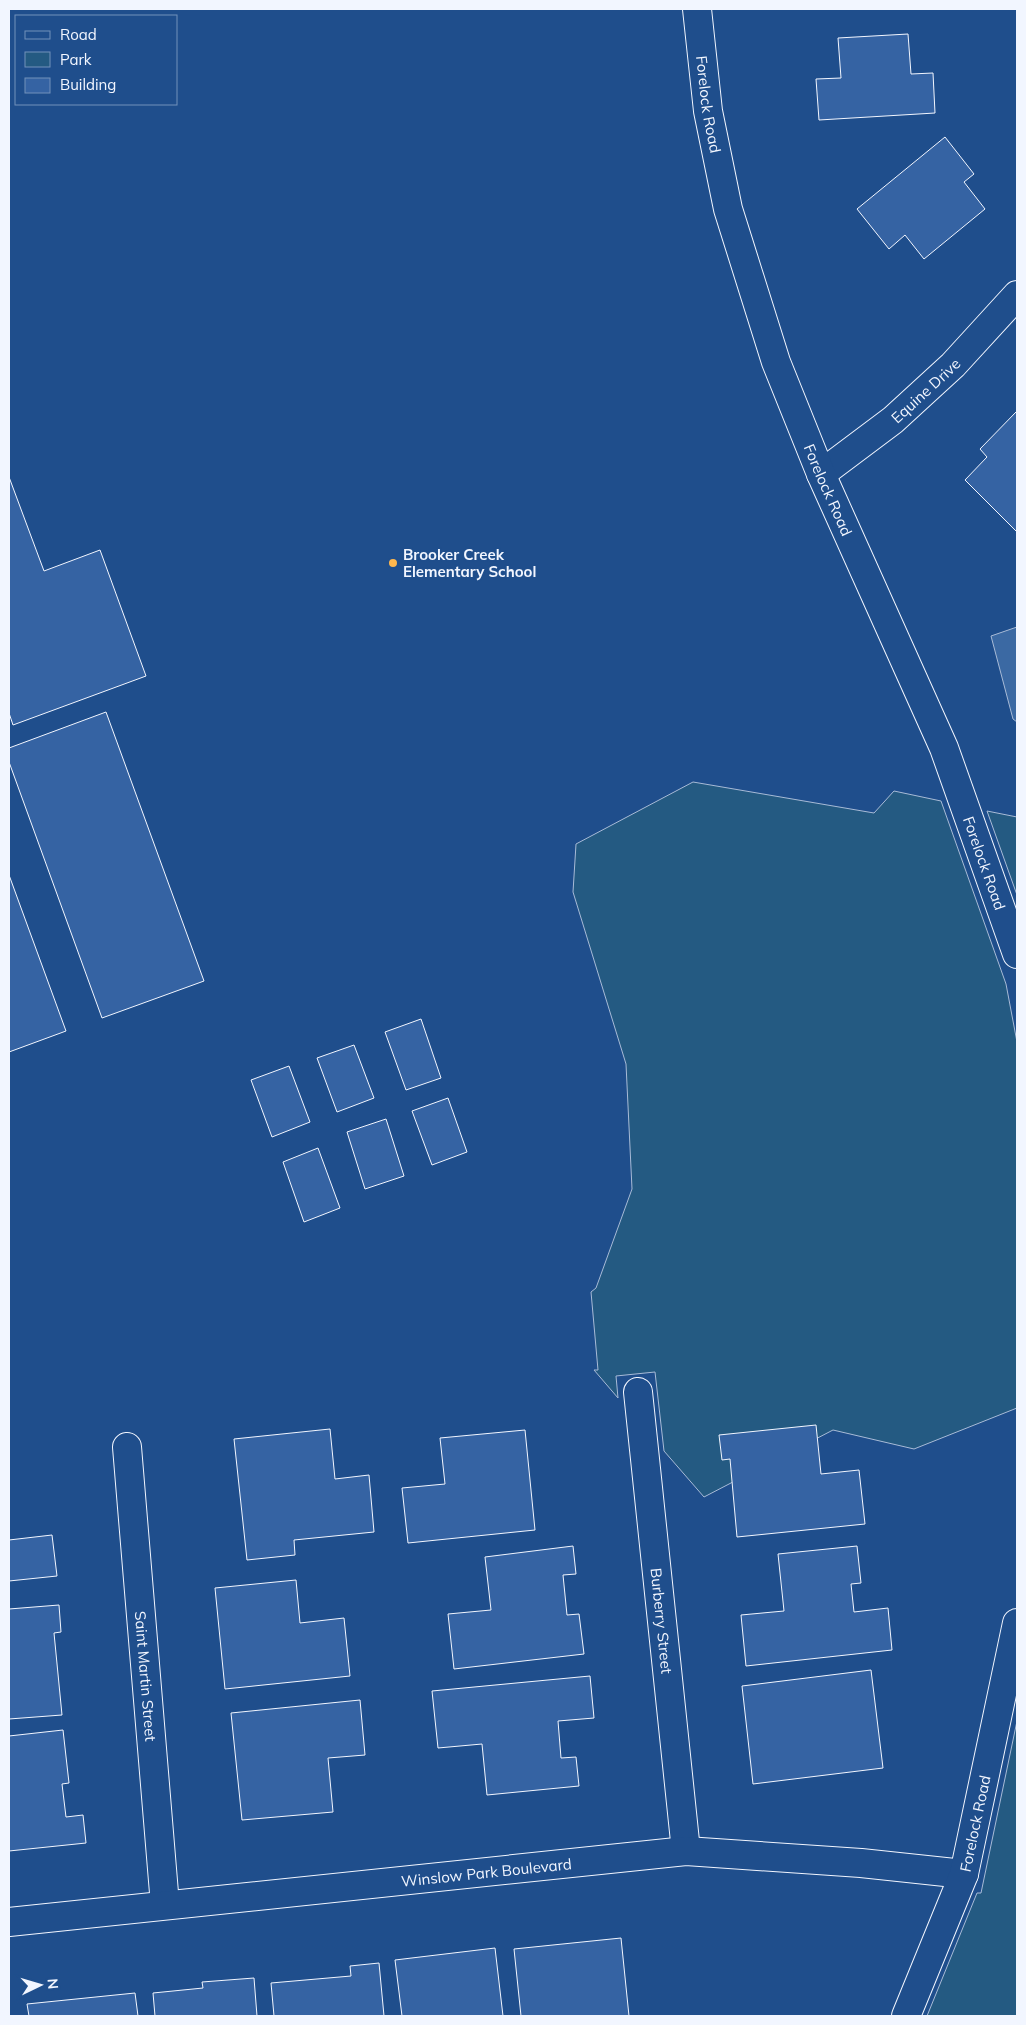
<svg xmlns="http://www.w3.org/2000/svg" width="1026" height="2025" font-family="Mulish,sans-serif">
	<rect width="100%" height="100%" fill="#1f4e8c"/>
	<path fill="#245a82" stroke="#a8bbd7" d="M693 782 874 813 894 791 941 801 1006 984 1017 1042V1408L914 1449 833 1430 704 1497 664 1451 655 1372 616 1376 618 1398 594 1370H598L591 1292 596 1288 632 1189 626 1064 573 892 576 844Z
		M987 811 1017 817V895Z
		M1017 1721V2016H927L977 1893H981Z"/>
	<path fill="#3b69a3" stroke="#a8bbd7" d="M1017 627V722L1013 719 991 636Z"/>
	<path fill="#3563a3" stroke="#f2f6ff" d="M908 34 911 74 933 73 935 113 819 120 816 79 841 78 838 38Z
		M945 137 974 174 964 182 985 209 924 259 905 235 889 249 857 209Z
		M1017 411V532L965 480 987 457 980 449Z
		M9 477 44 571 100 550 146 676 13 725 9 713Z
		M106 712 204 981 102 1018 9 762V748Z
		M9 875 66 1031 9 1052Z
		M421 1019 441 1078 406 1090 385 1032Z
		M354 1045 374 1098 337 1112 317 1058Z
		M289 1066 310 1122 272 1137 251 1080Z
		M448 1098 467 1152 432 1165 412 1111Z
		M386 1119 404 1176 365 1189 347 1132Z
		M318 1148 340 1208 304 1222 283 1162Z
		M816 1425 821 1474 859 1470 865 1524 737 1537 730 1459 722 1460 719 1435Z
		M330 1429 335 1479 369 1475 374 1532 294 1540 295 1555 247 1560 234 1439Z
		M525 1430 535 1530 408 1543 402 1488 445 1484 440 1438Z
		M52 1535 57 1576 9 1581V1540Z
		M573 1546 576 1574 563 1575 567 1615 579 1614 584 1654 454 1669 448 1614 491 1610 485 1557Z
		M857 1546 861 1583 851 1584 854 1612 888 1608 892 1650 746 1666 741 1615 784 1611 778 1554Z
		M296 1580 300 1623 344 1618 350 1676 225 1689 215 1588Z
		M59 1605 61 1632 54 1633 62 1715 9 1719V1609Z
		M871 1670 883 1768 753 1784 742 1686Z
		M590 1676 594 1718 558 1721 561 1758 576 1757 579 1786 487 1795 482 1744 438 1748 432 1691Z
		M360 1700 365 1755 328 1758 333 1812 242 1820 231 1713Z
		M63 1730 69 1783 62 1784 66 1817 83 1815 86 1843 9 1851V1736Z
		M621 1938 629 2016H521L514 1949Z
		M495 1948 503 2016H402L395 1960Z
		M379 1963 384 2016H274L271 1983 351 1976 350 1966Z
		M254 1978 257 2016H155L153 1993 203 1988 202 1982Z
		M135 1993 138 2016H29L27 2004Z"/>
	<g fill="none" stroke-linecap="round" stroke-linejoin="round">
		<g stroke="#f2f6ff" stroke-width="30">
			<g id="minor">
				<path id="s1" d="M821 474 893 420 953 365 1017 295"/>
				<path id="s2" d="M638 1392 686 1851"/>
				<path id="s3" d="M127 1447 165 1905"/>
				<path id="s4" d="M9 1922 686 1851 861 1863 964 1874"/>
			</g>
		</g>
		<g stroke="#f2f6ff" stroke-width="30">
			<g id="tertiary">
				<path id="s5" d="M697 9 708 111 728 209 776 362 821 474 944 748 1017 954"/>
				<path id="s6" d="M906 2016 964 1874 1017 1623"/>
			</g>
		</g>
		<use href="#minor" stroke="#1f4e8c" stroke-width="28"/>
		<use href="#tertiary" stroke="#1f4e8c" stroke-width="28"/>
	</g>
	<circle fill="#ffb74d" stroke="#1f4e8c" stroke-width="2" cx="393" cy="563" r="5"/>
	<g text-anchor="middle" dominant-baseline="central" stroke-width="4" stroke-linejoin="round" paint-order="stroke">
		<g font-size="15" fill="#f2f6ff" stroke="#1f4e8c">
			<text stroke="none"><textPath href="#s5" startOffset="96">Forelock Road</textPath></text>
			<text stroke="none"><textPath href="#s1" startOffset="134">Equine Drive</textPath></text>
			<text stroke="none"><textPath href="#s5" startOffset="501">Forelock Road</textPath></text>
			<text stroke="none"><textPath href="#s5" startOffset="906">Forelock Road</textPath></text>
			<text stroke="none"><textPath href="#s2" startOffset="230">Burberry Street</textPath></text>
			<text stroke="none"><textPath href="#s3" startOffset="230">Saint Martin Street</textPath></text>
			<text stroke="none"><textPath href="#s6" startOffset="205">Forelock Road</textPath></text>
			<text stroke="none"><textPath href="#s4" startOffset="480">Winslow Park Boulevard</textPath></text>
		</g>
		<g font-size="15" font-weight="bold" fill="#f2f6ff" stroke="#1f4e8c" text-anchor="start">
			<text x="403" y="554">Brooker Creek<tspan x="403" dy="17">Elementary School</tspan></text>
		</g>
	</g>
	<rect width="1026" height="2025" fill="none" stroke="#f2f6ff" stroke-width="20"/>
	<rect x="15" y="15" width="162" height="90" fill="#1f4e8c" stroke="#7391ba"/>
	<rect x="25" y="31" width="25" height="8" fill="#1f4e8c" stroke="#7391ba"/>
	<text x="60" y="40" font-size="15" fill="#f2f6ff">Road</text>
	<rect x="25" y="52" width="25" height="15" fill="#245a82" stroke="#7391ba"/>
	<text x="60" y="65" font-size="15" fill="#f2f6ff">Park</text>
	<rect x="25" y="78" width="25" height="15" fill="#3563a3" stroke="#7391ba"/>
	<text x="60" y="90" font-size="15" fill="#f2f6ff">Building</text>
	<g transform="translate(40 1985) rotate(85)" stroke="#1f4e8c" stroke-width="4" paint-order="stroke">
	<path d="M0-4L9 19L0 12L-9 19Z" fill="#f2f6ff"/>
	<text y="-8" font-size="14" font-weight="bold" text-anchor="middle" fill="#f2f6ff">N</text>
	</g>
</svg>
